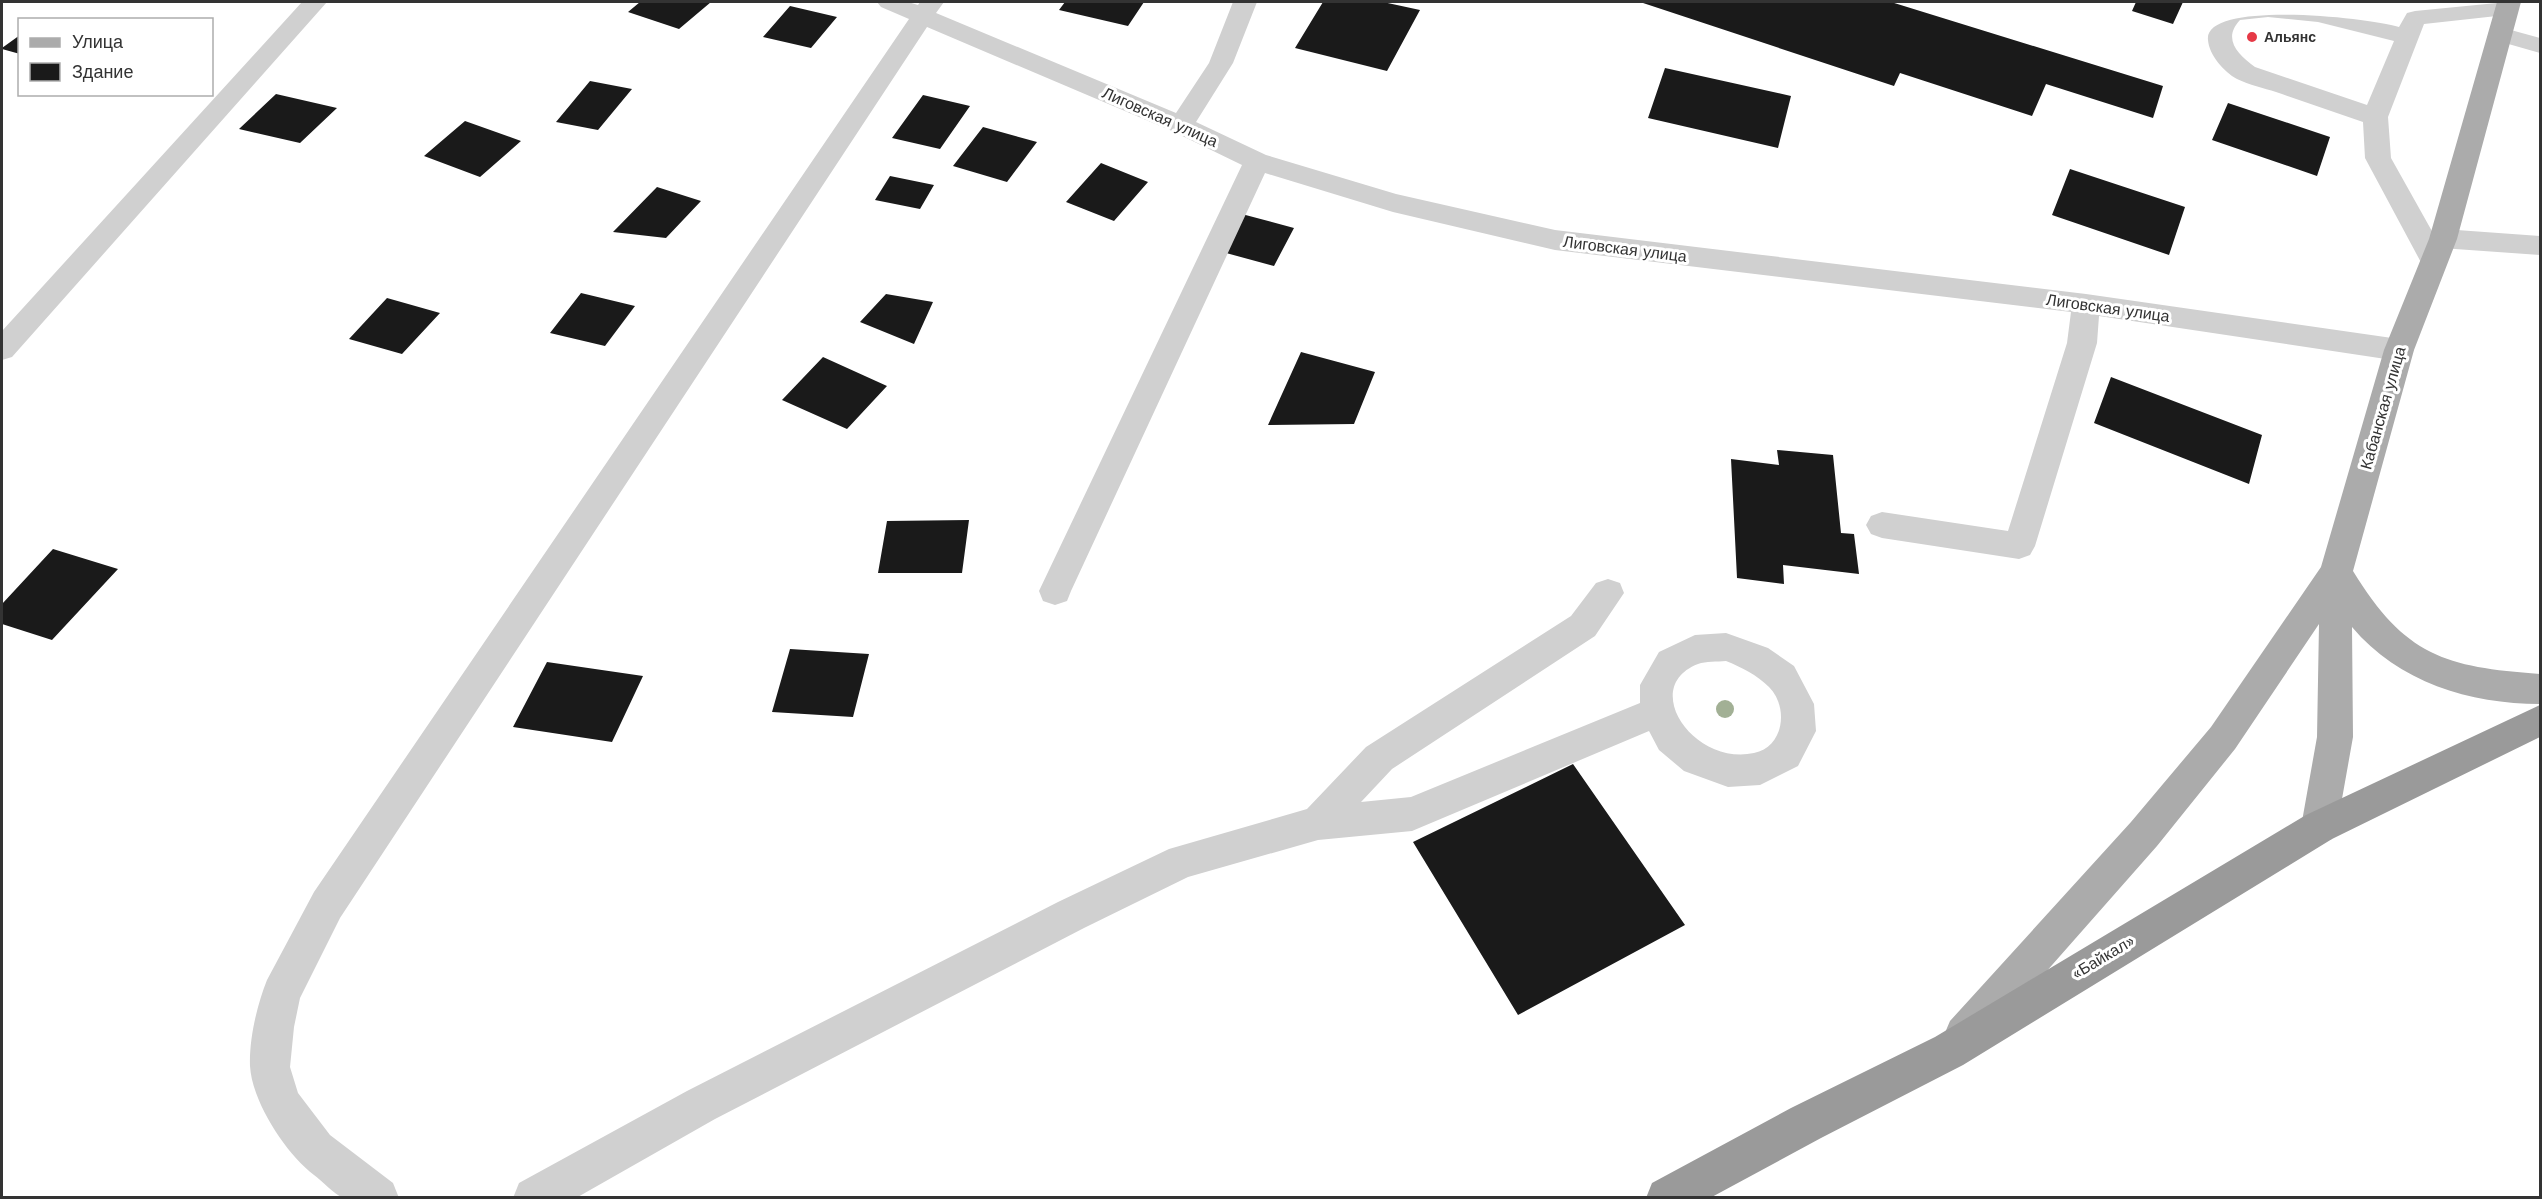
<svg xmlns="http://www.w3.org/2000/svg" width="2542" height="1199" font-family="'Work Sans',sans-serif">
	<rect width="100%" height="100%" fill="#fff"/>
	<path fill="#1a1a1a" d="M640 2H711L679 29 628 12Z
		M1065 2H1144L1128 26 1059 10Z
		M1323 2H1383L1420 10 1387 71 1295 48Z
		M1640 2H1891L2163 86 2153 118 2046 84 2032 116 1900 73 1894 86Z
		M2136 2H2183L2173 24 2132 11Z
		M790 6 837 17 811 48 763 37Z
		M20 35V54L2 49V48Z
		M1665 68 1791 96 1778 148 1648 118Z
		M590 81 632 89 598 130 556 122Z
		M276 94 337 108 300 143 239 129Z
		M923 95 970 106 940 149 892 138Z
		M2228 103 2330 137 2317 176 2212 140Z
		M465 121 521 141 480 177 424 156Z
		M983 127 1037 142 1007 182 953 166Z
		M1101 163 1148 182 1114 221 1066 202Z
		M2070 169 2185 207 2169 255 2052 215Z
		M890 176 934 185 920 209 875 200Z
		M657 187 701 201 666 238 613 232Z
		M1238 213 1294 228 1274 266 1215 250Z
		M581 293 635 306 605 346 550 333Z
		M886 294 933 302 914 344 860 322Z
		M387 298 440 313 402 354 349 339Z
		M1301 352 1375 372 1354 424 1268 425Z
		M823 357 887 386 847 429 782 400Z
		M2111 377 2262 435 2249 484 2094 423Z
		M1777 450 1833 455 1841 533 1854 534 1859 574 1783 565 1784 584 1737 578 1731 459 1779 465Z
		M969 520 962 573H878L887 521Z
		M53 549 118 569 52 640 2 624V604Z
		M790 649 869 654 853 717 772 712Z
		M547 662 643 676 612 742 513 727Z
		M1573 764 1685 925 1518 1015 1413 842Z"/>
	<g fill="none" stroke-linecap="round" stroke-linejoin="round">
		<path fill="#d0d0d0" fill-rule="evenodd" d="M302 2H327L12 357 2 360V331Z
			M877 2H908L918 5 920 2H944L936 13 1176 113 1209 63 1233 2H1257L1233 63 1196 122 1266 155 1396 194 1555 230 2086 294 2399 339 2409 342 2414 350 2409 358 2399 361 2099 316 2097 343 2035 546 2030 555 2019 559 1882 538 1871 534 1866 525 1871 516 1882 512 2008 531 2067 343 2071 312 1555 250 1393 212 1265 173 1071 591 1067 601 1055 605 1043 601 1039 591 1242 165 1172 131 927 27 340 918 300 998 294 1027 290 1067 298 1093 330 1135 393 1183 399 1198C386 1198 354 1199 343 1198 334 1194 322 1181 314 1175 286 1154 252 1102 250 1066 249 1039 257 1005 267 980L314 892 909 19 881 7Z
			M2507 2 2515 4 2519 9 2515 14 2424 24 2388 117 2391 158 2433 233 2443 229 2540 236V255L2441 248 2448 261 2444 268 2434 271 2424 268 2365 158 2363 122C2334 112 2305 102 2276 92 2264 88 2249 85 2237 79 2224 72 2209 55 2208 40 2203 0 2366 17 2399 27L2407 13 2415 11ZM2268 17 2318 22 2394 41 2367 105 2255 67C2238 55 2222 39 2240 20Z
			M2500 27 2540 38V53L2491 39 2488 34 2491 29Z
			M1608 579 1620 583 1624 593 1595 636 1392 769 1361 802 1411 797 1640 703V685L1659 652 1695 635 1726 633 1768 648 1794 666 1814 704 1816 731 1798 766 1760 785 1728 787 1684 771 1659 750 1649 731 1412 831 1318 840 1188 877 1084 928 715 1119 576 1198H513L519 1183 687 1091 1058 902 1169 849 1307 809 1366 747 1571 616 1596 583ZM1726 661C1741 667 1757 675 1769 687 1789 707 1784 747 1754 753 1694 766 1639 687 1698 664 1706 661 1717 662 1726 661Z"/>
		<path fill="#ababab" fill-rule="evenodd" d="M2497 2H2521L2457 239 2414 350 2353 571C2405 656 2445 667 2540 674V704C2470 704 2398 682 2352 627L2353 737 2337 827 2332 839 2319 844 2306 839 2301 827 2317 737 2319 624 2235 749 2157 846 1978 1049 1964 1055 1950 1049 1944 1035 1950 1021 2131 822 2211 727 2321 567 2384 350 2429 239Z"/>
		<path fill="#9a9a9a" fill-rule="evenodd" d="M2540 705V737L2332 839 1963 1065 1821 1138 1710 1198H1646L1652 1183 1791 1108 1935 1037 2306 815Z"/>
	</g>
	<circle fill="#a2b095" cx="1725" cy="709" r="9"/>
	<circle fill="#e63946" stroke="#fff" stroke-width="2" cx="2252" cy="37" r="6"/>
	<g text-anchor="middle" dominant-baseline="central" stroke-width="6" stroke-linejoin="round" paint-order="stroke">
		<g font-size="14" font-weight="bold" fill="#333" stroke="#fff" text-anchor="start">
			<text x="2264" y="37">Альянс</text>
		</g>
		<g font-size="16" fill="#333" stroke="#fff">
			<text transform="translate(1160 117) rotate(24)">Лиговская улица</text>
			<text transform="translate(1625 249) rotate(7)">Лиговская улица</text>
			<text transform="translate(2108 308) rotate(8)">Лиговская улица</text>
			<text transform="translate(2383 408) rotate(-74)">Кабанская улица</text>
			<text transform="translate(2103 957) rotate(-31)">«Байкал»</text>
		</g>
	</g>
	<rect width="2542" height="1199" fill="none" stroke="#333333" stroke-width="6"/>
	<rect x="18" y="18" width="195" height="78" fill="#ffffff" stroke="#adadad" stroke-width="1.5"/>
	<rect x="30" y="38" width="30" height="9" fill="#ababab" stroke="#adadad" stroke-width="1.5"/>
	<text x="72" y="48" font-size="18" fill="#333333">Улица</text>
	<rect x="30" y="63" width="30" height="18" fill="#1a1a1a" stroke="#adadad" stroke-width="1.5"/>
	<text x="72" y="78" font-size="18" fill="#333333">Здание</text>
</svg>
